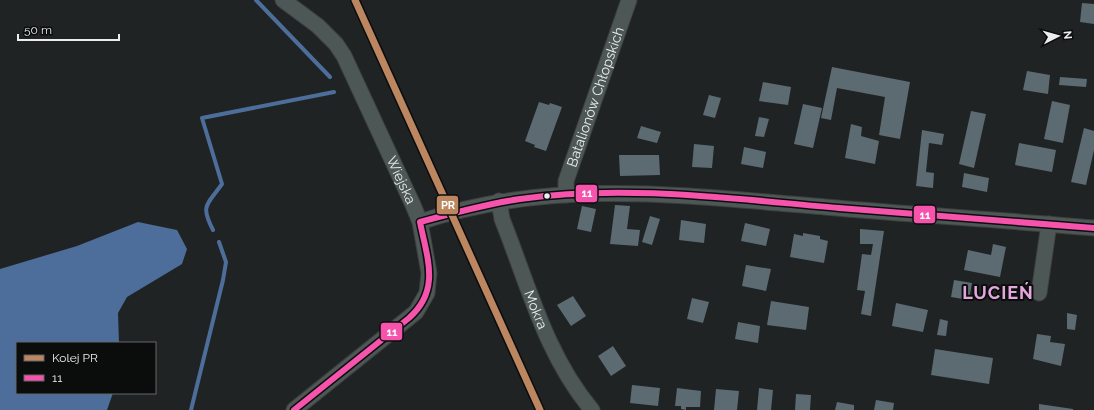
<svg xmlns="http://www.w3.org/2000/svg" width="1094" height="410" font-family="Raleway,sans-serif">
	<rect width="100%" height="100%" fill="#202324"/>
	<path fill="#4d6e9a" d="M138 222 177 230 187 249 182 264 127 297 118 313 119 343H17V393H113L107 410H0V269L77 246Z"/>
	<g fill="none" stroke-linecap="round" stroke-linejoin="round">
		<path stroke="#4d6e9a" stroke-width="4" d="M256 0 330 77
			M213 230C200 205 207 205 222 184L202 118 334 92
			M191 410 223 280 226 262 219 242"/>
	</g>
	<path fill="#5c6a72" d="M1082 3 1094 4V24L1080 22Z
		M832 67 910 82 900 139 879 135 885 97 837 88 831 120 821 118Z
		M1027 71 1050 75 1048 94 1023 90Z
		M1060 77 1087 79 1086 87 1059 85Z
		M763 82 791 87 788 105 759 101Z
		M709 95 721 98 715 118 703 115Z
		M1052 101 1070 105 1063 143 1044 139Z
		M539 102 549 105 550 103 562 107 546 151 534 147 535 145 525 141Z
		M803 104 822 108 813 148 794 144Z
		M971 111 986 114 974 168 959 164Z
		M759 117 769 119 764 137 755 136Z
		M851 124 862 127 861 136 879 141 875 164 845 158Z
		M641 126 661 132 657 143 637 138Z
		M1084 128 1094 131V150L1086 185 1071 182Z
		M922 130 944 134 942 145 929 143 926 172 934 173 933 188 916 186Z
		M1019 143 1056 150 1052 172 1015 165Z
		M694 144 714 146 712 168 692 167Z
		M744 147 766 152 763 168 741 164Z
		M619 155H659L660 175 620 176Z
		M964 173 989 178 987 192 962 187Z
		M615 205 630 206 627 229 640 230 638 246 610 244Z
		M582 206 596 209 591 232 577 229Z
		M650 216 660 219 652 245 642 242Z
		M681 220 706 224 704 243 679 240Z
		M745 223 770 229 766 246 741 241Z
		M860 229 884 231 871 316 861 314 865 291 857 290 862 254 871 255 873 244H860Z
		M803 233 820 236V239L828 241 824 263 790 257 794 234 803 236Z
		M993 244 1006 247 1000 277 964 270 968 250 991 255Z
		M746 265 771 269 766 291 742 286Z
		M954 280 972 283 969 300 951 297Z
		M573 296 586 316 571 326 557 305Z
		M692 298 709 302 703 323 687 319Z
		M771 301 809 307 806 330 767 325Z
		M896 303 928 310 923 332 892 326Z
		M1067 313 1077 315 1075 330 1067 329Z
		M940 319 948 321 946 336 937 335Z
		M738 322 760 326 758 343 735 339Z
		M1037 334 1051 336 1050 342 1065 344 1061 366 1033 359Z
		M613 346 626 366 611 376 598 356Z
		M935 349 993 358 989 384 931 375Z
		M632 385 660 388 658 406 630 403Z
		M677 388 701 391 700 407H686V410L681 409V406H675Z
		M759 388 773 390 771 410H757Z
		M716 389 739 391 737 410H714Z
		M796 394 811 395 810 410H795Z
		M876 400 894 403 893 410H874Z
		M837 402 854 405V410H835Z
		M1039 404 1073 409V410H1039Z"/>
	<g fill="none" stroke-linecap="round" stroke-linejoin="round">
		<g stroke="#3d3f3f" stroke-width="17">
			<g id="minor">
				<path id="s1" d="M283 0 318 26 336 44 344 56 413 205 420 222 429 273 427 293 416 312 294 410"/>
				<path id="s2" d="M566 195V181L629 0"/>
				<path id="s3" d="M499 201 502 219C528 284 546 356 592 410"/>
				<path d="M420 222C553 177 688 196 825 207 915 215 1005 220 1094 228"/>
				<path d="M1039 293 1049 224"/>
			</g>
		</g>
		<use href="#minor" stroke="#4d5856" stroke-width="15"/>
		<g stroke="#0b0d0d" stroke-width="9">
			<path id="bus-1" d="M420 222C453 213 486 204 520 199 625 184 734 199 839 208 924 215 1009 221 1094 228
				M294 410 409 318C441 290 427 258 420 222"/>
		</g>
		<use href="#bus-1" stroke="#f653ac" stroke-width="6"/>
		<g stroke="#0b0d0d" stroke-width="10">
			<path id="rail-1" d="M355 0 540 410"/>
		</g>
		<use href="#rail-1" stroke="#bb8660" stroke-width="7"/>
	</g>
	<circle fill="#eaeeee" stroke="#0b0d0d" stroke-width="1.5" cx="547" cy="196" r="3.5"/>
	<g text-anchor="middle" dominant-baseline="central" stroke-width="4" stroke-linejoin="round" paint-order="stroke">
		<g font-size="14" fill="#eaeeee" stroke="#0b0d0d">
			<text stroke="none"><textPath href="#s2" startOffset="103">Batalionów Chłopskich</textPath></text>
			<text stroke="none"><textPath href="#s1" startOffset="220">Wiejska</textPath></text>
			<text stroke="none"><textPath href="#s3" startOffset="115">Mokra</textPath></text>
		</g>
		<g font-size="18" font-weight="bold" letter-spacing="1" fill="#e3a7dd" stroke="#0b0d0d">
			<text x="998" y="292">LUCIEŃ</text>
		</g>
	</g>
	<g stroke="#0b0d0d" stroke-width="1.5">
		<rect x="575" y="184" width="23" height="19" rx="4" fill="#f653ac"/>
		<rect x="436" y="195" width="23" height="20" rx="4" fill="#bb8660"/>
		<rect x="913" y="205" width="23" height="19" rx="4" fill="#f653ac"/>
		<rect x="380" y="322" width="23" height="19" rx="4" fill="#f653ac"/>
	</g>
	<g font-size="11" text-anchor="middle" font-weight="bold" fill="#fff">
		<text x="587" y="197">11</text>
		<text x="448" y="209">PR</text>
		<text x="925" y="219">11</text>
		<text x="392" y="336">11</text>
	</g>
	<rect x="16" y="342" width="140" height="52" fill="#0b0d0d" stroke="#646767"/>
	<rect x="24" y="355" width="20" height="6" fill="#bb8660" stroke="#646767"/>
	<text x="52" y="362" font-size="12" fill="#eaeeee">Kolej PR</text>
	<rect x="24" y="375" width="20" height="6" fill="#f653ac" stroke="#646767"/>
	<text x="52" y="382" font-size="12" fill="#eaeeee">11</text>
	<g transform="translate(1058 36) rotate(84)" stroke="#0b0d0d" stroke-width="3" paint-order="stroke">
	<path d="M0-3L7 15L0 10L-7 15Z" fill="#eaeeee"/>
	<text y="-6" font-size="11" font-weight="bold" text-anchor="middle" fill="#eaeeee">N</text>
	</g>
	<path d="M18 34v6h101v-6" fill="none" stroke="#eaeeee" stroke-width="2"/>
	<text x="24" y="34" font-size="12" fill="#eaeeee" stroke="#0b0d0d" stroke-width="3" paint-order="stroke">50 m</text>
</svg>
